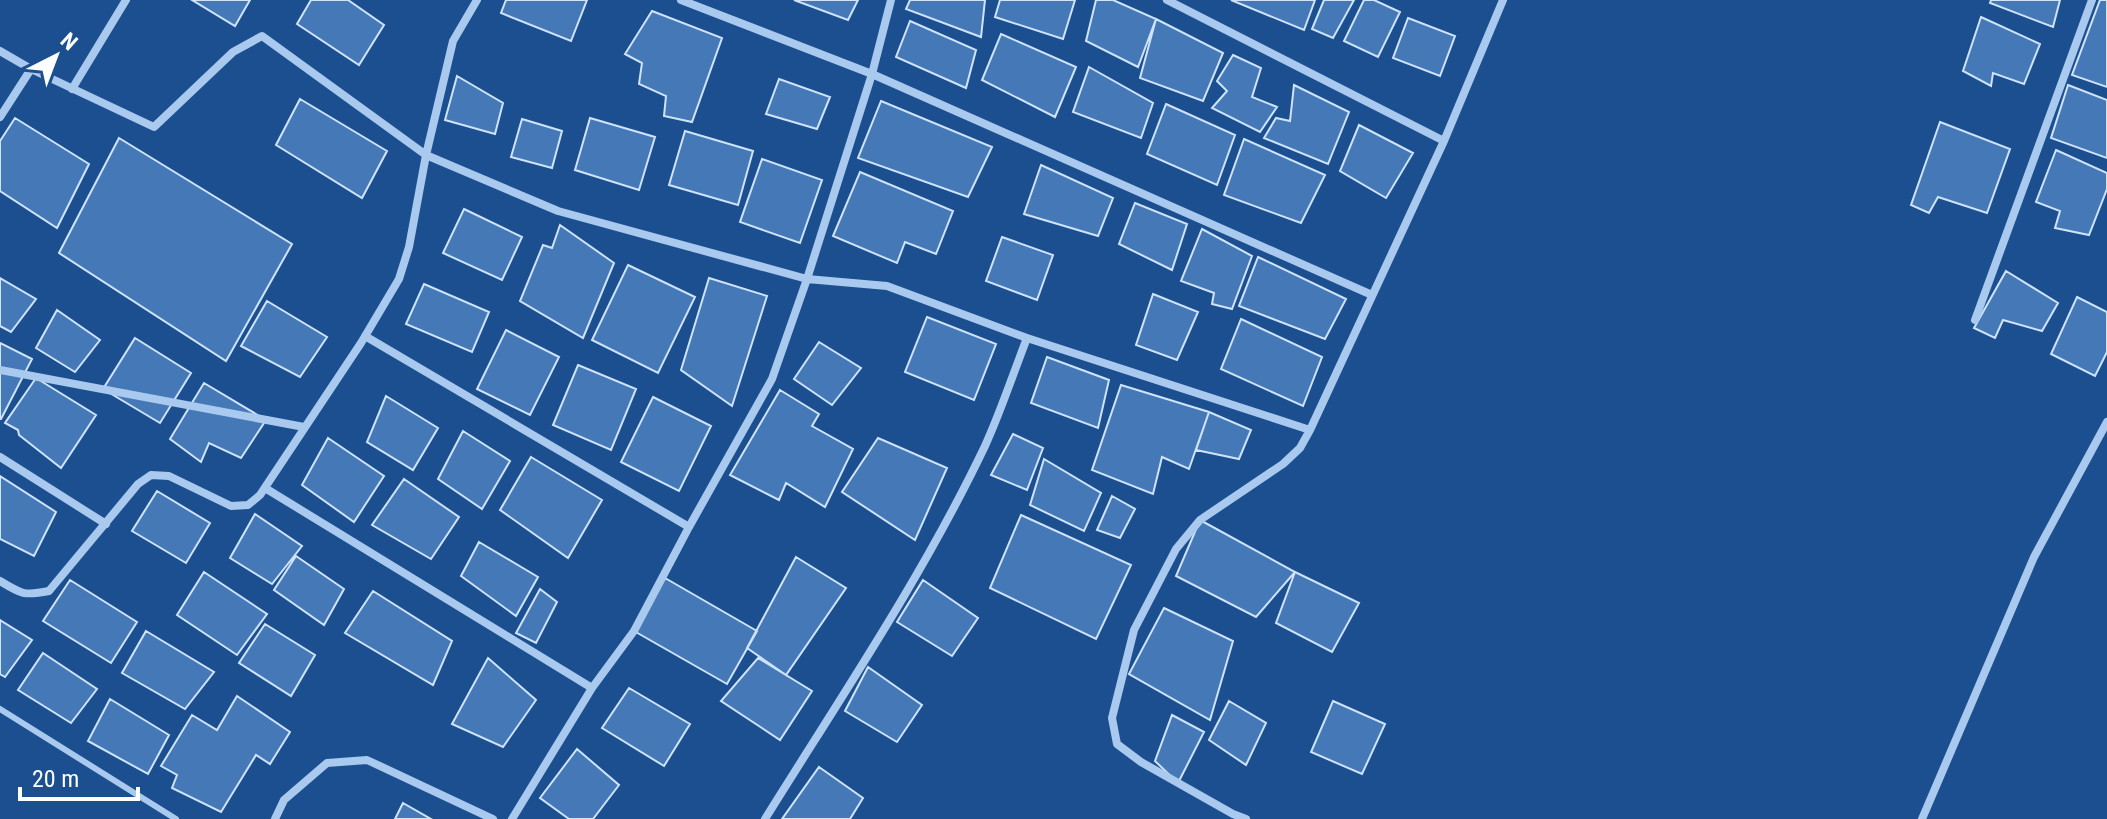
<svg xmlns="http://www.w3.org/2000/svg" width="2107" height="819" font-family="'Roboto Condensed',sans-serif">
	<rect width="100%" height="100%" fill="#1b4f8f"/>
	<path fill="#4478b7" stroke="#cfe3fa" stroke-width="2" d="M192 0H250L235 26Z
		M311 0H348L384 25 359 65 297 24Z
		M506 0H587L571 41 501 13Z
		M794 0H858L848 20Z
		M910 0H985L981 37 906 9Z
		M1000 0H1075L1063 39 995 17Z
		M1096 0H1113L1156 19 1138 67 1086 41Z
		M1231 0H1315L1304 30Z
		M1324 0H1354L1333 38 1312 29Z
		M1364 0H1374L1400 12 1378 57 1344 41Z
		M1991 0H2060L2053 27 1990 3Z
		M2100 0H2107V87L2072 75Z
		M652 11 722 38 692 122 664 116 666 96 639 84 642 63 625 54Z
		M1981 17 2040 44 2024 84 1993 73 1991 86 1963 71Z
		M1408 18 1455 36 1440 76 1393 58Z
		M1156 19 1223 53 1203 101 1140 78Z
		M910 21 976 50 966 88 896 57Z
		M1001 34 1076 67 1055 117 982 80Z
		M1233 55 1261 68 1252 97 1277 107 1260 132 1212 108 1227 91 1217 81Z
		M1089 67 1153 103 1141 138 1073 112Z
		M457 76 503 103 495 134 445 120Z
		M779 79 830 97 817 129 766 114Z
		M1294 85 1349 112 1328 164 1264 138 1276 118 1290 121Z
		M2068 85 2107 100V158L2051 138Z
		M300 99 387 151 362 198 276 145Z
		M881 101 992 147 968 197 858 158Z
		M1166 104 1235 135 1217 185 1147 154Z
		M15 118 89 164 57 228 0 191V141Z
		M590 118 655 137 639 190 575 170Z
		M522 119 562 131 552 168 511 157Z
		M1940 122 2010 149 1987 213 1938 197 1929 213 1911 205Z
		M1359 125 1413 153 1386 198 1340 171Z
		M685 131 753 151 738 205 669 185Z
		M119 138 292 244 226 361 59 253Z
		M1244 139 1325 175 1301 223 1224 195Z
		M2056 150 2107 173V189L2089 235 2055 228 2060 211 2036 202Z
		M762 159 822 180 800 243 740 222Z
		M1041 165 1113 198 1098 236 1024 214Z
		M860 172 953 211 936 254 905 242 897 263 833 236Z
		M1135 203 1187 224 1172 270 1119 244Z
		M464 209 522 237 502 280 443 253Z
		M560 225 614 263 583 338 520 301 543 245 552 248Z
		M1202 229 1252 256 1232 309 1212 304 1214 293 1181 281Z
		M1002 237 1053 255 1037 300 986 281Z
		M1258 257 1346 299 1325 339 1239 306Z
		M628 265 695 297 658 373 592 340Z
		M2006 271 2058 303 2042 331 2003 320 1995 338 1974 328Z
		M0 278 36 299 11 332 0 326Z
		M709 278 767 296 732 406 681 370Z
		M424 284 489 312 472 352 406 324Z
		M1153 294 1198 312 1177 360 1136 345Z
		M2077 297 2107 312V352L2095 376 2051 354Z
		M267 301 327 337 300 377 241 346Z
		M57 310 100 340 75 372 36 348Z
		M927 317 996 344 974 400 905 372Z
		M1241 319 1322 357 1303 406 1221 369Z
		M506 330 559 357 530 415 477 389Z
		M135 338 191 373 160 423 103 389Z
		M819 342 861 368 832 405 794 379Z
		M0 343 32 359 1 419H0Z
		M1047 357 1109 380 1098 428 1031 403Z
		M578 365 636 389 611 450 553 425Z
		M36 378 96 415 61 468 19 435 18 430 5 423Z
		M204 383 266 420 241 458 209 443 201 462 170 439Z
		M1121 385 1209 412 1189 469 1162 457 1153 494 1092 470Z
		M780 390 819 414 812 426 853 449 825 507 786 483 779 500 730 475Z
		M386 396 438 428 413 470 367 442Z
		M653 397 711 426 679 491 621 462Z
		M1209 412 1251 430 1239 459 1196 450Z
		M463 431 510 461 482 509 438 479Z
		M1013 434 1043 448 1027 490 991 475Z
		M328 438 384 476 354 522 302 485Z
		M878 438 947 468 915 540 842 492Z
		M531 457 602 500 568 558 500 510Z
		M1044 459 1101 493 1084 531 1030 505Z
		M0 476 56 512 34 556 0 539Z
		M404 479 459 517 431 559 372 525Z
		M157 491 210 523 186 563 132 531Z
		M1112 496 1135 509 1120 538 1097 530Z
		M255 514 302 546 272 584 230 558Z
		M1021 515 1131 565 1096 639 990 588Z
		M1200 520 1295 572 1256 617 1176 576Z
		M479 542 538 577 516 616 461 576Z
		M296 556 344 589 324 625 274 590Z
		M796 557 846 588 786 675 747 648Z
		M204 572 267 614 237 655 177 615Z
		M1295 572 1359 603 1332 652 1276 623Z
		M665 578 757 631 727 684 634 631Z
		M70 580 137 622 111 663 43 621Z
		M923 580 978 618 952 656 897 622Z
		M540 589 557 602 536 643 516 633Z
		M373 591 452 641 433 685 345 633Z
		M1164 608 1233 641 1210 720 1129 674Z
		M0 620 32 640 5 677 0 674Z
		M265 624 315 655 291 696 239 663Z
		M146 631 214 672 185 709 122 673Z
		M43 653 97 689 71 723 18 690Z
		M488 658 536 700 503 747 452 724Z
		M758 658 812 691 780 740 721 701Z
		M868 667 922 705 897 742 845 711Z
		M629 688 690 724 664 766 602 728Z
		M237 696 290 732 270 764 256 755 221 812 172 788 177 775 161 766 192 715 217 730Z
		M110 699 169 735 148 774 88 741Z
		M1229 701 1266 723 1246 765 1209 740Z
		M1333 701 1385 724 1362 774 1311 752Z
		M1172 715 1204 732 1178 783 1155 761Z
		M577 749 619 785 593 819H569L540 798Z
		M819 767 863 798 850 819H782Z
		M403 803 431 819H395Z"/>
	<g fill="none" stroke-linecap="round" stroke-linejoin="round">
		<path stroke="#a9c9ee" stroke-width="6" d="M0 709 176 819"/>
		<path stroke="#a9c9ee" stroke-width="8" d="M681 0 872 74 1372 295
			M1167 0 1444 141
			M0 51 31 69 154 127 233 52 262 36 426 155 558 211 807 279 887 286 1027 338 1310 430 1444 141 1503 0
			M72 89 126 0
			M0 117 31 69
			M1975 320 2092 0
			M365 336 689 527
			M0 370 304 427
			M0 457 106 524
			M265 488 592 688
			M0 581C21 594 24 596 49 591L138 484 151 475 169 476 231 506 248 505 260 495 361 343 399 279 409 247 426 155 453 41 477 0
			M275 819 284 800 327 763 367 760 493 819
			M512 819 592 688 634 631 689 527 772 379 807 279 872 74 891 0
			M765 819C841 697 923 576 985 446 1001 411 1013 374 1027 338
			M1246 819 1233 814 1141 762 1117 744 1112 718 1134 630 1176 549 1200 520 1283 464 1300 448 1310 430
			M1922 819 2034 557 2107 422"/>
	</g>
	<g transform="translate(56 56) rotate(42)" stroke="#1b4f8f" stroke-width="6" paint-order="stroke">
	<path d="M0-6L14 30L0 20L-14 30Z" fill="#ffffff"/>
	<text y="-12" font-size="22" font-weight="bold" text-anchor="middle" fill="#ffffff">N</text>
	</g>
	<path d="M20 787v12h118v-12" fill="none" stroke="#ffffff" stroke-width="4"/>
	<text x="32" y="787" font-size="24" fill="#ffffff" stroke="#1b4f8f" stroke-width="6" paint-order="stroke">20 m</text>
</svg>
